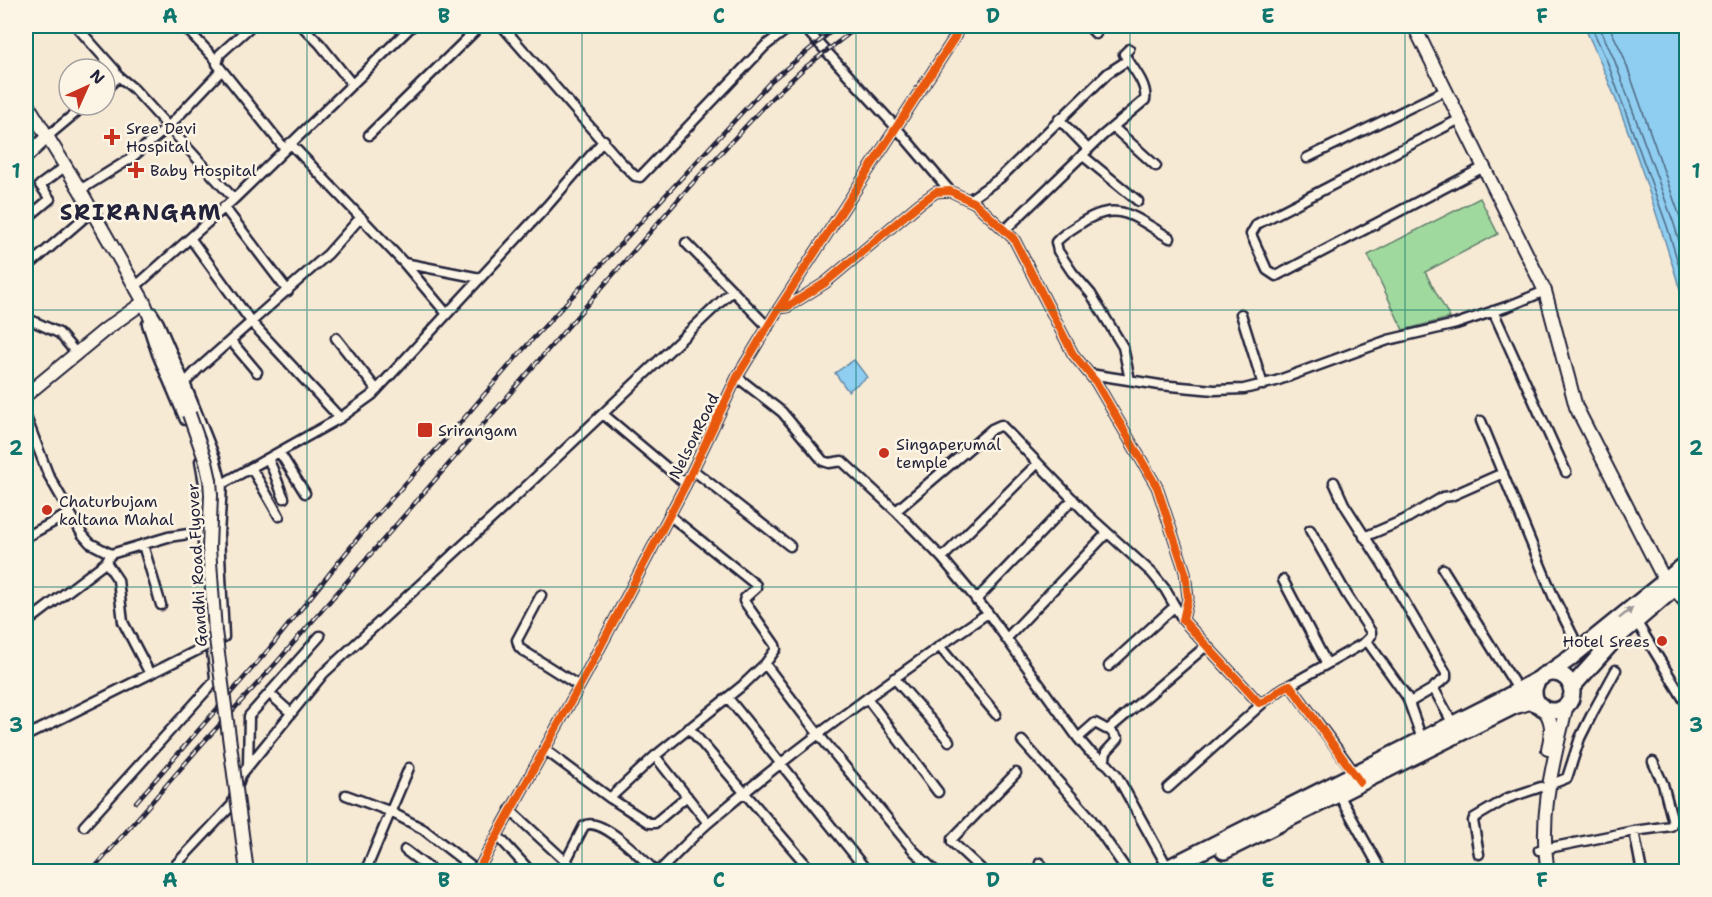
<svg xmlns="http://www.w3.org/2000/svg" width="1712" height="897" font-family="'Shantell Sans',sans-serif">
	<rect width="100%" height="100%" fill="#f7ead5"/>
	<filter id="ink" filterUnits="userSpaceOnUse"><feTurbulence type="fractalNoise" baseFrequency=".0167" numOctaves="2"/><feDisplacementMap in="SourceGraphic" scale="12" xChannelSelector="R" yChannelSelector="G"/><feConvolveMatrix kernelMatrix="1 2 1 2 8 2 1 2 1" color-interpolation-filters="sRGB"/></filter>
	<g filter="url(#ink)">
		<path fill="#a0d99e" stroke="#617e6c" stroke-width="1.5" d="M1480 198 1498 234 1425 272 1450 318 1403 330 1368 255Z"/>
		<path fill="#8fcef0" stroke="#6389a8" stroke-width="1.5" d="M1584 26H1686V309C1657 214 1627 116 1584 26Z
			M854 360 867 377 848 391 835 373Z"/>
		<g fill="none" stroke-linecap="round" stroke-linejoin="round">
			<path stroke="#4e6783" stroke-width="1.5" d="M1591 26 1607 61 1667 226 1686 289
				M1599 26 1614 59 1674 224 1686 264
				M1609 26 1623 55 1686 234"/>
			<g stroke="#22223b" stroke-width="13">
				<path id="street" d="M76 26 115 70C119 80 112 83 105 89
					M184 26 217 61
					M251 26 220 54 217 64 285 149
					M302 26 320 44 352 84
					M502 26 618 159 635 176 640 177 765 46 791 26
					M803 26 894 125 950 191
					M1088 26 1096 34
					M117 75 134 89 234 199
					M1059 119 1088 149
					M1460 119 1257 224 1251 234 1267 270 1276 276 1484 167
					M1113 127 1156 166
					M369 135 480 26
					M48 136 85 105
					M290 143 404 263 480 278
					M1082 155 1138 201
					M1307 158 1446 90
					M80 190 130 159 168 127 221 71
					M969 200 1000 178 1108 73 1128 60
					M224 207 288 291
					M26 219 50 199 40 185 66 166
					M1005 230 1102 136 1145 100C1148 85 1132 67 1124 54L1129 49
					M191 239 252 323 340 418
					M686 243 768 327
					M404 263 447 314
					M26 268 92 211
					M135 287 234 199 412 26
					M779 308 787 307 825 283 919 204 936 192 950 191 975 203 1014 239 1073 354 1096 382 1157 487 1185 572 1188 598 1183 620 1259 703C1271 701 1278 688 1290 685L1356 775
					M1493 311 1566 472
					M1241 314 1263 385
					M26 318 59 333 77 354
					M147 324 157 354 185 420
					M336 338 377 390
					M231 341 257 372
					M1090 374 1160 385 1214 390 1244 389 1276 381 1388 340 1456 324 1509 306 1545 291
					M737 377 782 412 823 461 829 463 842 461 896 511
					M1130 380 1123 347 1091 294 1072 272 1058 251 1056 242C1062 235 1070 230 1078 225 1118 197 1134 218 1170 238
					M185 383 198 369 328 254 361 217
					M603 414 686 484
					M26 417 48 474 82 534 90 543 111 554 168 537 202 532
					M1481 421 1554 598 1580 650
					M280 453 305 493
					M268 459C275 472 278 485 284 498
					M200 461 205 489 202 532 204 555
					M252 469 279 516
					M693 470 790 546
					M1334 482 1344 504 1383 565 1446 673V678L1435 686 1434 689 1453 724
					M222 484 340 418 372 395 547 206 604 140
					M669 515 756 585V588L745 598 744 601 775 645 776 649 765 664 743 685 655 756 708 823
					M26 537 70 513
					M1364 537 1404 520 1443 497 1451 496 1503 473
					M143 545 161 605
					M942 558 1038 463
					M106 562 118 580 123 622 150 674
					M1443 569 1519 691
					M1283 580 1327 664
					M1672 589 1686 605
					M541 595 517 640 519 647 522 650 579 686
					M976 600 1073 499
					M988 613 942 558 896 511 992 429 1001 425 1089 516 1152 573 1165 589 1183 620
					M1636 621 1686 703
					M26 623 105 563 109 557
					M1006 639 1107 533
					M1367 641 1407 697 1422 739
					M939 646 996 714
					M765 664 819 735 914 851 936 872
					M1109 666 1175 606
					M894 678 949 741
					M1290 685 1364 643 1371 636V632L1347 595 1310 530
					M270 694 291 713
					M728 698 868 872
					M867 698 938 792
					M1410 702 1434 688
					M689 728 809 868
					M1109 729 1206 646
					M26 736 224 637 219 535 222 484 215 458 185 383 159 323 152 312
					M1078 738 1095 723 1106 729H1109L1118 739 1106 752 1105 759 1103 761
					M1022 741 1089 816 1128 872
					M544 749 610 798 649 823H655L687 796
					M248 766 249 716 320 636
					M1549 785 1567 778 1580 738 1593 712 1616 670
					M1168 788 1263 703
					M1338 793 1382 872
					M346 795 389 811 423 829 477 871
					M610 798 655 756
					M510 810 577 872
					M84 826 214 682 215 677 212 652
					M1634 831 1642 872
					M497 835 531 872
					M405 850 434 872
					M1539 850 1634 831 1671 826 1673 822 1663 784 1653 762
					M1479 854 1473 821 1474 818 1508 798 1541 787
					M566 861 584 826C600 815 644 860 656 872
					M1040 863 1047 872
					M981 869 952 842V839L1016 773
					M169 872 232 805 241 775 324 673 513 499 732 291
					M365 872 409 768
					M477 872 586 674 686 484 737 377 779 308 955 37 959 26
					M639 872 647 863
					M658 872C675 856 690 839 707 824 795 748 891 679 988 613L1078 738 1089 751 1108 765 1116 774 1168 868
					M1534 872 1543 868"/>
			</g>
			<g stroke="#22223b" stroke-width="16">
				<path id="secondary" d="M1414 26 1545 291 1576 407 1665 581 1670 587
					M26 102 80 190 144 302 189 414
					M26 157 48 136
					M26 395 106 329 144 302"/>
			</g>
			<g stroke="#22223b" stroke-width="16">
				<path id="primary" d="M1541 706C1554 720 1552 732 1548 749
					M1548 872C1538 814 1554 759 1567 704"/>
			</g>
			<g stroke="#22223b" stroke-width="20">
				<path id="highway" d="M1549 673 1569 659 1686 564
					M1534 692a19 19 0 1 1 38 0a19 19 0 1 1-38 0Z
					M1571 688 1614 640 1686 578
					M1224 851 1514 706 1530 701 1541 706
					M1160 872 1505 698 1539 679"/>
			</g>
			<use href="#street" stroke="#fcf5e5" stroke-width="8"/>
			<use href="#secondary" stroke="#fcf5e5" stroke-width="12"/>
			<use href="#primary" stroke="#fcf5e5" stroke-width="12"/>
			<use href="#highway" stroke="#fcf5e5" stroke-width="15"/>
			<g stroke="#22223b" stroke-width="4.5">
				<path id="rail" d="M136 802 269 649 374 518 454 430 519 354 771 81 838 26
					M91 872 202 744 277 662 690 186 772 98 803 69 859 26"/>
			</g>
			<use href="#rail" stroke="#fcf5e5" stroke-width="2" stroke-dasharray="7" stroke-linecap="butt"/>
			<g stroke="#22223b" stroke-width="16" stroke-linecap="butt">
				<path id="secondary-bridge" d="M189 414 206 462 210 480 211 495 209 548 215 631 247 872"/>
			</g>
			<use href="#secondary-bridge" stroke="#fcf5e5" stroke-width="12"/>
			<g stroke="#fcf5e5" stroke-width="11">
				<path id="cycleway" d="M779 308 787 307 825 283 919 204 936 192 950 191 975 203 1014 239 1073 354 1096 382 1157 487 1185 572 1188 598 1183 620 1259 703C1271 701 1278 688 1290 685L1360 782
					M477 872 586 674 686 484 737 377 779 308 955 37 959 26"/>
			</g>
			<use href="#cycleway" stroke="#e8590c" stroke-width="8"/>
		</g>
		<defs><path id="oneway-solid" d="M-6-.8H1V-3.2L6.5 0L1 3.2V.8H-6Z" transform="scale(1.5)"/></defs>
		<use fill="#9a9698" href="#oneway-solid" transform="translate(1626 613) rotate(-39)"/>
	</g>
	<path fill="none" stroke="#0f766e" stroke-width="1.5" stroke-opacity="0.55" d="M307 26V872M582 26V872M856 26V872M1130 26V872M1405 26V872M26 310H1686M26 587H1686"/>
	<g fill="#c8321e" stroke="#fcf5e5" stroke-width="2">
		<path d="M109 128h6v6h6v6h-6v6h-6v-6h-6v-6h6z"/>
		<path d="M133 161h6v6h6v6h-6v6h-6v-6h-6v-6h6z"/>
		<rect x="417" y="422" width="16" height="16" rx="3"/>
		<circle cx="884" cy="453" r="6"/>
		<circle cx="47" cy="510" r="6"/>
		<circle cx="1662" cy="641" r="6"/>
	</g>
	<g text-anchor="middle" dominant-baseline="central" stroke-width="5" stroke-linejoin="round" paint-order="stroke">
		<g font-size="16" fill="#22223b" stroke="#fcf5e5" text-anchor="start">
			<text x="126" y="128">Sree Devi<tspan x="126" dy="18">Hospital</tspan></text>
			<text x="150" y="170">Baby Hospital</text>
			<text x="438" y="430">Srirangam</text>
			<text x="896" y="444">Singaperumal<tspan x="896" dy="18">temple</tspan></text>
			<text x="59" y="501">Chaturbujam<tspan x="59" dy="18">kaltana Mahal</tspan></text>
			<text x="1650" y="641" text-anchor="end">Hotel Srees</text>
		</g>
		<g font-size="16" fill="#22223b" stroke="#fcf5e5">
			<text transform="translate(694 436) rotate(-64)">NelsonRoad</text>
			<text transform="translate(197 565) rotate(-93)">Gandhi Road Flyover</text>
		</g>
		<g font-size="22" font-weight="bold" letter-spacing="1.5" fill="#22223b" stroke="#fcf5e5">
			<text x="141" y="212">SRIRANGAM</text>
		</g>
	</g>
	<rect width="1712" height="897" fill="none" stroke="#fcf5e5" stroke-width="66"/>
	<g transform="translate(87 87) rotate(45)"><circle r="28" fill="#fcf5e5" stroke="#a5a1a1" stroke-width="1.5"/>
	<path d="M0-4.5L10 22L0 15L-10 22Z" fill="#c8321e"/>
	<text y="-9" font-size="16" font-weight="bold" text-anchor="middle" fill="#22223b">N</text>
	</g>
	<rect x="33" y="33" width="1646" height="831" fill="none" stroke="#0f766e" stroke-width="2"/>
	<g font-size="20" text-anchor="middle" font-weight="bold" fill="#0f766e">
		<text x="170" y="23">A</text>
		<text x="444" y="23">B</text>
		<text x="719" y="23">C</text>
		<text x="993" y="23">D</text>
		<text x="1268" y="23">E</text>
		<text x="1542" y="23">F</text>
		<text x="16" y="178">1</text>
		<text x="1696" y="178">1</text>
		<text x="16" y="455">2</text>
		<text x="1696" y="455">2</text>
		<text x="16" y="732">3</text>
		<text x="1696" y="732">3</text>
		<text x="170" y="887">A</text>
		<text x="444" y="887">B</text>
		<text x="719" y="887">C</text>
		<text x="993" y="887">D</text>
		<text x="1268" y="887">E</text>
		<text x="1542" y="887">F</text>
	</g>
</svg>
